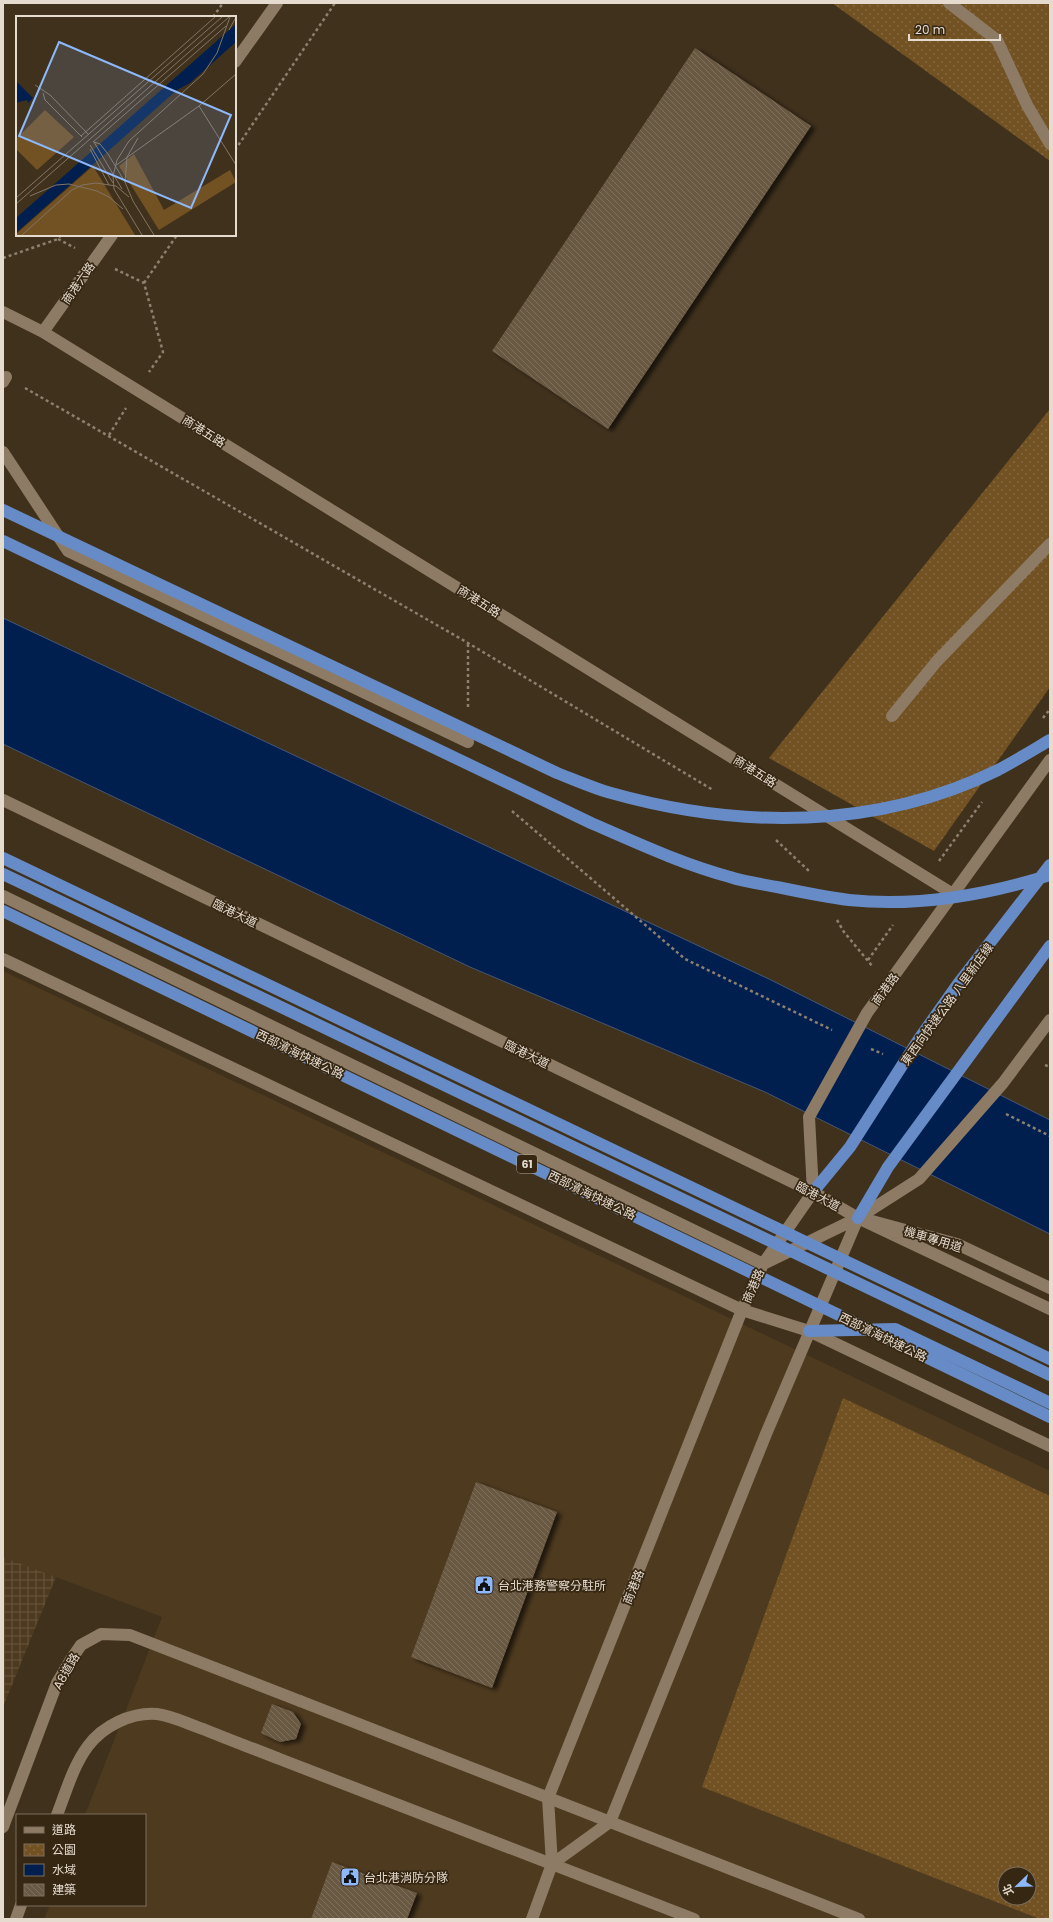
<svg xmlns="http://www.w3.org/2000/svg" width="1053" height="1922" font-family="Poppins,'Noto Sans TC',sans-serif">
	<defs>
		<pattern id="industrial-grid" width="8" height="8" patternUnits="userSpaceOnUse"><rect width="8" height="8" fill="#4e3a1f"/><path d="M0 4h8M4 0v8" fill="none" stroke="#67563e"/></pattern>
		<pattern id="park-dots" width="8" height="8" patternUnits="userSpaceOnUse"><rect width="8" height="8" fill="#725123"/><path d="M2 2h.1M6 6h.1" fill="none" stroke="#866942" stroke-width="1.8" stroke-linecap="round"/></pattern>
		<pattern id="building-back-hatch" width="6" height="6" patternUnits="userSpaceOnUse"><rect width="6" height="6" fill="#695843"/><path d="M-1 5l2 2M0 0l6 6M5-1l2 2" fill="none" stroke="#7e6f5d"/></pattern>
		<filter id="shadow"><feDropShadow dx="4.5" dy="2.5" stdDeviation="2" flood-color="#0009"/></filter>
	</defs>
	<rect width="100%" height="100%" fill="#40311d"/>
	<path fill="#4e3a1f" fill-rule="evenodd" d="M3 971 1050 1471V1919H44L50 1905H145V1815H85L162 1617 3 1557ZM1005 1874H1029V1898H1005Z"/>
	<path fill="url(#industrial-grid)" d="M3 1557 56 1577 3 1707Z"/>
	<path fill="url(#park-dots)" fill-rule="evenodd" d="M832 3H1050V161Z
		M1050 409V687L934 851 769 758Z
		M843 1398 1050 1496V1919H1040L702 1787ZM1005 1874H1029V1898H1005Z"/>
	<path fill="#011f4e" stroke="#455775" d="M3 618 771 980 1050 1120V1234L765 1092 470 967 3 744Z"/>
	<path fill="url(#building-back-hatch)" filter="url(#shadow)" d="M695 48 811 126 608 429 492 351Z
		M476 1482 557 1512 492 1688 411 1657Z
		M272 1704 293 1712 301 1724 296 1739 280 1742 261 1733Z
		M332 1862 417 1893 407 1919H311Z"/>
	<g fill="none" stroke-linecap="round" stroke-linejoin="round">
		<path stroke="#8d8070" stroke-width="2.5" stroke-dasharray="3 3" stroke-linecap="butt" d="M213 17 223 3
			M235 150 335 3
			M58 239 75 248
			M3 258 58 239 61 235
			M115 269 144 283 163 352 149 372
			M144 283 177 235
			M25 388 468 643 713 790
			M109 435 126 408
			M468 707V644
			M1043 718 1050 709
			M512 811 685 959 832 1030
			M776 840 809 871
			M939 861 982 802
			M837 920 844 932 873 967
			M868 960 893 925
			M871 1049 883 1054
			M1045 1065 1050 1067
			M1006 1114 1050 1136"/>
		<path stroke="#8d7b65" stroke-width="12" d="M872 1221 957 1244 1050 1288
			M57 1815C66 1792 73 1766 88 1746 103 1726 131 1712 157 1714 173 1716 188 1724 203 1729 227 1739 252 1748 277 1758
			M3 1827 57 1683 70 1661 81 1645 101 1634 130 1635 300 1701
			M16 1919 21 1905"/>
		<path stroke="#8d7b65" stroke-width="12" d="M949 3 997 40 1027 105 1050 144
			M3 382 6 377
			M3 452 68 551 468 742
			M892 716 937 661 1050 544"/>
		<path stroke="#8d7b65" stroke-width="12" d="M858 1218 1050 1309
			M809 1331 1050 1446
			M300 1701 859 1919
			M277 1758 694 1919"/>
		<path stroke="#8d7b65" stroke-width="12" d="M235 62 277 3
			M3 312 43 332 953 894
			M43 332 112 235
			M3 800 813 1192 858 1218
			M3 896 763 1264 858 1218 919 1179 1003 1083 1050 1020
			M3 959 742 1310 809 1331
			M552 1864 610 1822 766 1434 858 1218
			M532 1919 552 1864 548 1798 742 1310 763 1264 813 1192 809 1117 867 1013 1050 760"/>
		<path stroke="#668bc6" stroke-width="12" d="M3 510 557 773C575 780 593 788 611 793 739 829 876 830 998 770 1015 761 1033 750 1050 740
			M3 541 591 823C637 843 682 864 730 877 745 882 762 884 777 887 801 892 825 897 849 900 916 907 986 895 1050 875
			M3 858 1050 1359
			M3 874 1050 1375
			M3 911 1050 1417
			M813 1192 850 1147 919 1039 958 984 1050 865
			M858 1218 888 1167 1050 946
			M809 1331 895 1329 1050 1403"/>
	</g>
	<defs>
		<g id="civic-square" transform="scale(1)"><rect x="-9" y="-9" width="18" height="18" rx="4" fill="#8db9fc" stroke="#362713"/><path d="M-.6-6.5H3V-4.5H.6V-3L4-1V1h2V6H-6V1h2V-1L-.6-3ZM-1.2 2.5V6h2.4V2.5Z" fill="#111"/></g>
	</defs>
	<g fill-rule="evenodd">
		<use href="#civic-square" x="484" y="1585"/>
		<use href="#civic-square" x="350" y="1877"/>
	</g>
	<g text-anchor="middle" dominant-baseline="central" stroke-width="3.5" stroke-linejoin="round" paint-order="stroke">
		<rect fill="#362713" stroke="#b0a597" stroke-width="1" x="517" y="1155" width="20" height="18" rx="3"/>
		<g font-size="11" font-weight="bold" fill="#e5dbcf">
			<text x="527" y="1164">61</text>
		</g>
		<g font-size="12" fill="#e5dbcf" stroke="#362713">
			<text transform="translate(78 283) rotate(-55)">商港六路</text>
			<text transform="translate(204 431) rotate(32)">商港五路</text>
			<text transform="translate(479 601) rotate(32)">商港五路</text>
			<text transform="translate(755 771) rotate(32)">商港五路</text>
			<text transform="translate(235 913) rotate(26)">臨港大道</text>
			<text transform="translate(885 989) rotate(-54)">商港路</text>
			<text transform="translate(947 1004) rotate(-54)">東西向快速公路 八里新店線</text>
			<text transform="translate(300 1054) rotate(26)">西部濱海快速公路</text>
			<text transform="translate(527 1054) rotate(26)">臨港大道</text>
			<text transform="translate(592 1195) rotate(26)">西部濱海快速公路</text>
			<text transform="translate(818 1196) rotate(28)">臨港大道</text>
			<text transform="translate(933 1239) rotate(17)">機車專用道</text>
			<text transform="translate(753 1286) rotate(-66)">商港路</text>
			<text transform="translate(883 1337) rotate(26)">西部濱海快速公路</text>
			<text transform="translate(633 1587) rotate(-68)">商港路</text>
			<text transform="translate(66 1671) rotate(-60)">A8道路</text>
		</g>
		<g font-size="12" fill="#e5dbcf" stroke="#362713" text-anchor="start">
			<text x="498" y="1585">台北港務警察分駐所</text>
			<text x="364" y="1877">台北港消防分隊</text>
		</g>
	</g>
	<g transform="translate(16 16)">
		<rect width="220" height="220" fill="#40311d"/>
		<path d="M29 94 58 121 21 154 0 133V123ZM118 138 148 194 214 154 220 166 143 214 103 150ZM77 150 119 219H0V218Z" fill="#725123"/>
		<path d="M220 8V26L174 67 161 74 0 217V202ZM0 65 17 82 12 87 11 84 0 87Z" fill="#011f4e"/>
		<path fill="none" stroke="#827564" stroke-width="1" d="M213 14 220 1M19 69 34 79 73 119M27 77 29 84 66 121M183 90 220 149M65 120 199 1M122 122 111 141 109 166 117 185 138 219M77 126 210 10M78 126 84 128 92 138 109 166M78 126 106 173M74 129 97 167M74 133 93 169M99 150 183 90 220 58M14 180 40 169 53 168 81 175 93 181 107 193M0 182 206 1M0 188 213 1M6 219 56 174 66 169 80 167 100 170 113 181M126 219 98 173 97 160 101 144 113 125 187 58 201 37 214 1"/>
		<path fill="#8db9fc" fill-opacity="0.15" stroke="#8db9fc" stroke-width="2" d="M43 26 215 99 175 192 3 120Z"/>
		<rect width="220" height="220" fill="none" stroke="#e5dbcf" stroke-width="2"/>
	</g>
	<rect width="1053" height="1922" fill="none" stroke="#e5dbcf" stroke-width="8"/>
	<rect x="16" y="1814" width="130" height="92" fill="#362713" stroke="#7c6f5e"/>
	<rect x="24" y="1827" width="20" height="6" fill="#8d7b65" stroke="#7c6f5e"/>
	<text x="52" y="1834" font-size="12" fill="#e5dbcf">道路</text>
	<rect x="24" y="1844" width="20" height="12" fill="url(#park-dots)" stroke="#7c6f5e"/>
	<text x="52" y="1854" font-size="12" fill="#e5dbcf">公園</text>
	<rect x="24" y="1864" width="20" height="12" fill="#011f4e" stroke="#7c6f5e"/>
	<text x="52" y="1874" font-size="12" fill="#e5dbcf">水域</text>
	<rect x="24" y="1884" width="20" height="12" fill="url(#building-back-hatch)" stroke="#7c6f5e"/>
	<text x="52" y="1894" font-size="12" fill="#e5dbcf">建築</text>
	<g transform="translate(1017 1886) rotate(247)"><circle r="19" fill="#362713" stroke="#7c6f5e"/>
	<path d="M0-3L7 15L0 10L-7 15Z" fill="#8db9fc"/>
	<text y="-6" font-size="11" font-weight="bold" text-anchor="middle" fill="#e5dbcf">北</text>
	</g>
	<path d="M909 34v6h91v-6" fill="none" stroke="#e5dbcf" stroke-width="2"/>
	<text x="915" y="34" font-size="12" fill="#e5dbcf" stroke="#362713" stroke-width="3" paint-order="stroke">20 m</text>
</svg>
